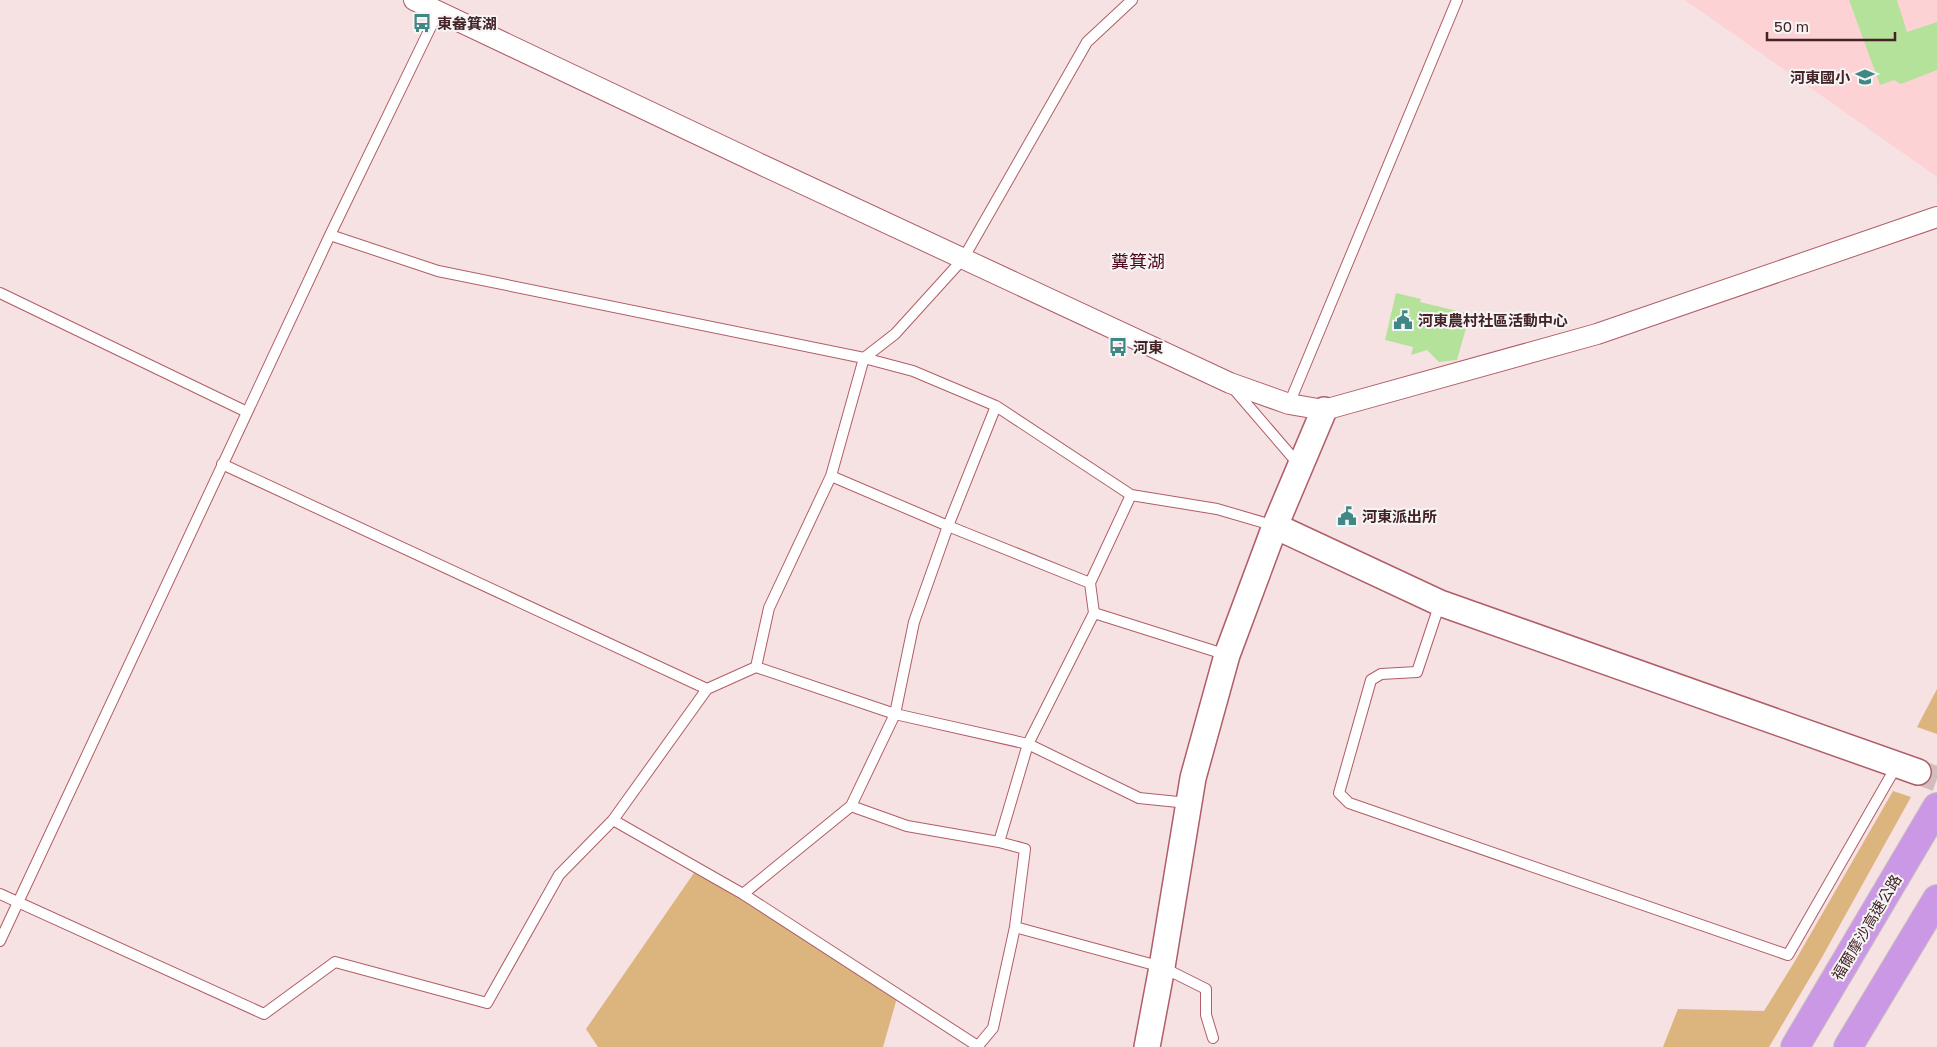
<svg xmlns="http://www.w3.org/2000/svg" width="1937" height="1047" font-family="'Golos Text','Noto Sans TC',sans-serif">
	<rect width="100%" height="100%" fill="#f6e2e3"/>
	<path fill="#fcd2d5" d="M1685 0H1937V177L1903 153Z"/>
	<path fill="#dcb47e" d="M1937 689V734L1917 727Z
		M1893 791 1911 797 1821 959 1769 1047H1663L1678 1009 1764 1011 1795 961Z
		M696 870 899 991 883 1047H598L586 1029Z"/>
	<path fill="#b5e29a" d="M1849 0H1897L1907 32 1937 22V70L1901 84 1894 80 1880 85Z
		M1396 293 1421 299 1420 302 1470 314 1457 360 1439 362 1427 350 1411 355 1413 347 1385 340Z"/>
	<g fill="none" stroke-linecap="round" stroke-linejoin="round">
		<path stroke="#d2bcbd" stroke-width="25" stroke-dasharray="25 12" stroke-linecap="butt" d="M1918 772 1937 779"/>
		<g stroke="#b05e67" stroke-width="12">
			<path id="service" d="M330 235 438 271 864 358 913 371 996 406 1131 495 1217 509 1275 526
				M0 293 247 412
				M1233 388 1300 466
				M1289 404 1457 0
				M222 464 707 689 756 667 895 714 1028 744 1139 798 1188 803
				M831 476 948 526 1090 583
				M1440 603 1417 672 1381 674 1371 680 1339 793 1349 803 1788 955 1897 765
				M1094 613 1227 655
				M756 667 769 608 831 476 864 358 895 334 963 259 1087 42 1132 0
				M851 806 907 826 999 842
				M613 820 707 689
				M0 894 264 1014 335 962 487 1003 559 875 613 820 743 894 979 1047
				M743 894 851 806 895 714 914 622 948 526 996 406
				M1015 927 1162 967 1206 989V1015L1213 1038
				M0 941 330 235 438 12
				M978 1046 993 1028 1015 927 1025 849 999 842 1028 744 1094 613 1090 583 1131 495"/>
		</g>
		<g stroke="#b05e67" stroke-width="22">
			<path id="minor" d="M414 0 760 164 1230 383 1289 404 1324 410 1597 334 1937 217"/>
		</g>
		<g stroke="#b05e67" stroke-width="28">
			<path id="tertiary" d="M1275 526 1440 603 1918 772
				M1147 1047 1162 967 1193 778 1227 655 1275 526 1324 410"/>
		</g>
		<g stroke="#cbc1c2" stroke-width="30">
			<path id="motorway" d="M1795 1047 1937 807
				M1848 1047 1937 899"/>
		</g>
		<use href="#service" stroke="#fff" stroke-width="10"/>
		<use href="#minor" stroke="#fff" stroke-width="20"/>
		<use href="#tertiary" stroke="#fff" stroke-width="25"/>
		<use href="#motorway" stroke="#ca98e4" stroke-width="28"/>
	</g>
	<defs>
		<g id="bus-bare" transform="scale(1.5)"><path d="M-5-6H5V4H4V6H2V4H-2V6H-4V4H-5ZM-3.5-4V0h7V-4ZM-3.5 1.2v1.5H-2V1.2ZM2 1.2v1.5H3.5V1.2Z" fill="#3f8886" stroke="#f5f5f5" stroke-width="2.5" paint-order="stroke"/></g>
		<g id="school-bare" transform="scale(1.5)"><path d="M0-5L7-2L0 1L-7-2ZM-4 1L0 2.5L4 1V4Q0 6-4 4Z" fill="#3f8886" stroke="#f5f5f5" stroke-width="2.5" paint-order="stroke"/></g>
		<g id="civic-bare" transform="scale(1.5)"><path d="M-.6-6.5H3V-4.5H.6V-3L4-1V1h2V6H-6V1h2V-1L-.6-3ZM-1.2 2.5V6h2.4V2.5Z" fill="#3f8886" stroke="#f5f5f5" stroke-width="2.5" paint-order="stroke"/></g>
	</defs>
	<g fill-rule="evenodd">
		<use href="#bus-bare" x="422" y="23"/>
		<use href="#school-bare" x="1865" y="77"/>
		<use href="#civic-bare" x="1403" y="320"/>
		<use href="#bus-bare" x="1118" y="347"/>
		<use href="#civic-bare" x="1347" y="516"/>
	</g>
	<g text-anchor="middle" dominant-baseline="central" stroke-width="4" stroke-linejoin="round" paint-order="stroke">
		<g font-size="15" font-weight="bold" fill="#442226" stroke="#f5f5f5" text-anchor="start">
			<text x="437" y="23">東畚箕湖</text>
			<text x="1850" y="77" text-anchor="end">河東國小</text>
			<text x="1418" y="320">河東農村社區活動中心</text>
			<text x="1133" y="347">河東</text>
			<text x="1362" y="516">河東派出所</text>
		</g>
		<g font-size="15" fill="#442226" stroke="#f5f5f5">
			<text transform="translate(1866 927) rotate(-59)">福爾摩沙高速公路</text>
		</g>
		<g font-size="18" fill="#52061a" stroke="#f5f5f5">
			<text x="1138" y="261">糞箕湖</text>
		</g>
	</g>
	<path d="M1767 32v8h128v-8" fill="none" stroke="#442226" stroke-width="2.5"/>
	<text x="1774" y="32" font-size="15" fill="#442226" stroke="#f5f5f5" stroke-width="4" paint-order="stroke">50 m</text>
</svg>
